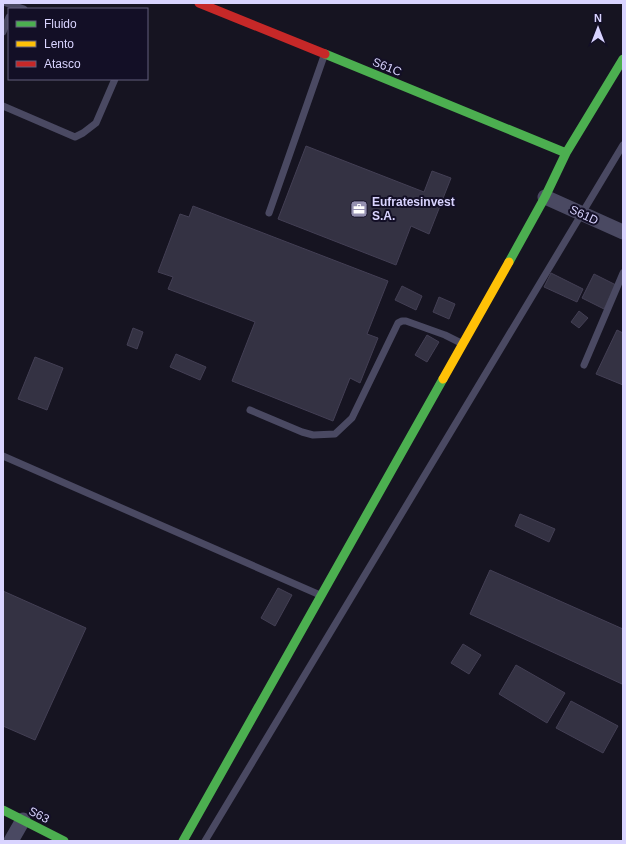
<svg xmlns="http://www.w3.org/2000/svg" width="626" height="844" font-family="Arial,sans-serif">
	<rect width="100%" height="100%" fill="#161421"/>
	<path fill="#343243" stroke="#433f54" d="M306 146 424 192 432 171 451 178 429 234 411 226 396 265 278 219Z
		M193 206 388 281 367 334 378 338 360 383 350 378 333 421 232 381 255 322 168 289 173 277 158 272 180 214 189 217Z
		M551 273 583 289 577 302 544 287Z
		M594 274 616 285 604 309 582 298Z
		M402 286 422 296 416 310 395 300Z
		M439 297 455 304 449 319 433 312Z
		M579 311 588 318 579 328 571 322Z
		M133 328 143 332 137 349 127 345Z
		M617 330 623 333V385L596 374Z
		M427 335 439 342 427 362 415 355Z
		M176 354 206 367 200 380 170 367Z
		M35 357 63 368 47 410 18 399Z
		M520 514 555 529 549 542 515 526Z
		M490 570 623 629V682L622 684 470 614Z
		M278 588 292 595 275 626 261 618Z
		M3 591 86 628 35 740 3 726Z
		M463 644 481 655 469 674 451 663Z
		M516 665 565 693 547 723 499 694Z
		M571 701 618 726 603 753 556 728Z"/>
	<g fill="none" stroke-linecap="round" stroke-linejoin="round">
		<path stroke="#4a4962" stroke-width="7" d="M6 3 24 9
			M3 32 9 17
			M3 106 75 137 83 133 96 123 115 79
			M269 213 324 56
			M584 365 623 273
			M250 410 302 432 313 435 335 434 352 418 398 323 402 321H406L445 335 461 343
			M3 456 320 595
			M205 841 623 145"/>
		<path stroke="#4a4962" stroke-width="15" d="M545 197 623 232
			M11 841 23 820"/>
		<path stroke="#4caf50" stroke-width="9" d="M325 54 566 153
			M509 262 545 197 566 153 623 59
			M3 810 64 841
			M183 841 443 379"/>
		<path stroke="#ffc107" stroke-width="9" d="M443 379 509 262"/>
		<path stroke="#c62828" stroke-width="9" d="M199 3 325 54"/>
	</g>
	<defs>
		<g id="office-square" transform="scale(0.9)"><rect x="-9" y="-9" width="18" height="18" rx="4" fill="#9591b1" stroke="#130f26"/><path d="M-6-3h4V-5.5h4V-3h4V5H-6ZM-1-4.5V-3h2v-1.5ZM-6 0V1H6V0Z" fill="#fff"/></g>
	</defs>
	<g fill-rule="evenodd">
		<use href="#office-square" x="359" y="209"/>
	</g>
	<g text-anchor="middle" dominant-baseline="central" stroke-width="4" stroke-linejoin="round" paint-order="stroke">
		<g font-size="12" fill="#d9d4ff" stroke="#130f26">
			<text transform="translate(387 67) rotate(22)">S61C</text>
			<text transform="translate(584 215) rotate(25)">S61D</text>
			<text transform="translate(39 815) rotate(27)">S63</text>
		</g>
		<g font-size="12" font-weight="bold" fill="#d9d4ff" stroke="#130f26" text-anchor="start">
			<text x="372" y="202">Eufratesinvest<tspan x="372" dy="14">S.A.</tspan></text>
		</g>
	</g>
	<rect width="626" height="844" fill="none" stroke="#d9d4ff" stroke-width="8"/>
	<rect x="8" y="8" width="140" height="72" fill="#130f26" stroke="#625e7d"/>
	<rect x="16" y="21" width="20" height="6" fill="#4caf50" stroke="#625e7d"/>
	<text x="44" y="28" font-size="12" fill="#d9d4ff">Fluido</text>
	<rect x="16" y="41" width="20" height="6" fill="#ffc107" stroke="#625e7d"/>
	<text x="44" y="48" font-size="12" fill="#d9d4ff">Lento</text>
	<rect x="16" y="61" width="20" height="6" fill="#c62828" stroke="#625e7d"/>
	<text x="44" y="68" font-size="12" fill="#d9d4ff">Atasco</text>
	<g transform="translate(598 28)" stroke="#130f26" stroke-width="3" paint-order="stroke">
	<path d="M0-3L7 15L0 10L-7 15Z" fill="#d9d4ff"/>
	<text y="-6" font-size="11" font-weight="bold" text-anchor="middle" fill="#d9d4ff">N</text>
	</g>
</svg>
